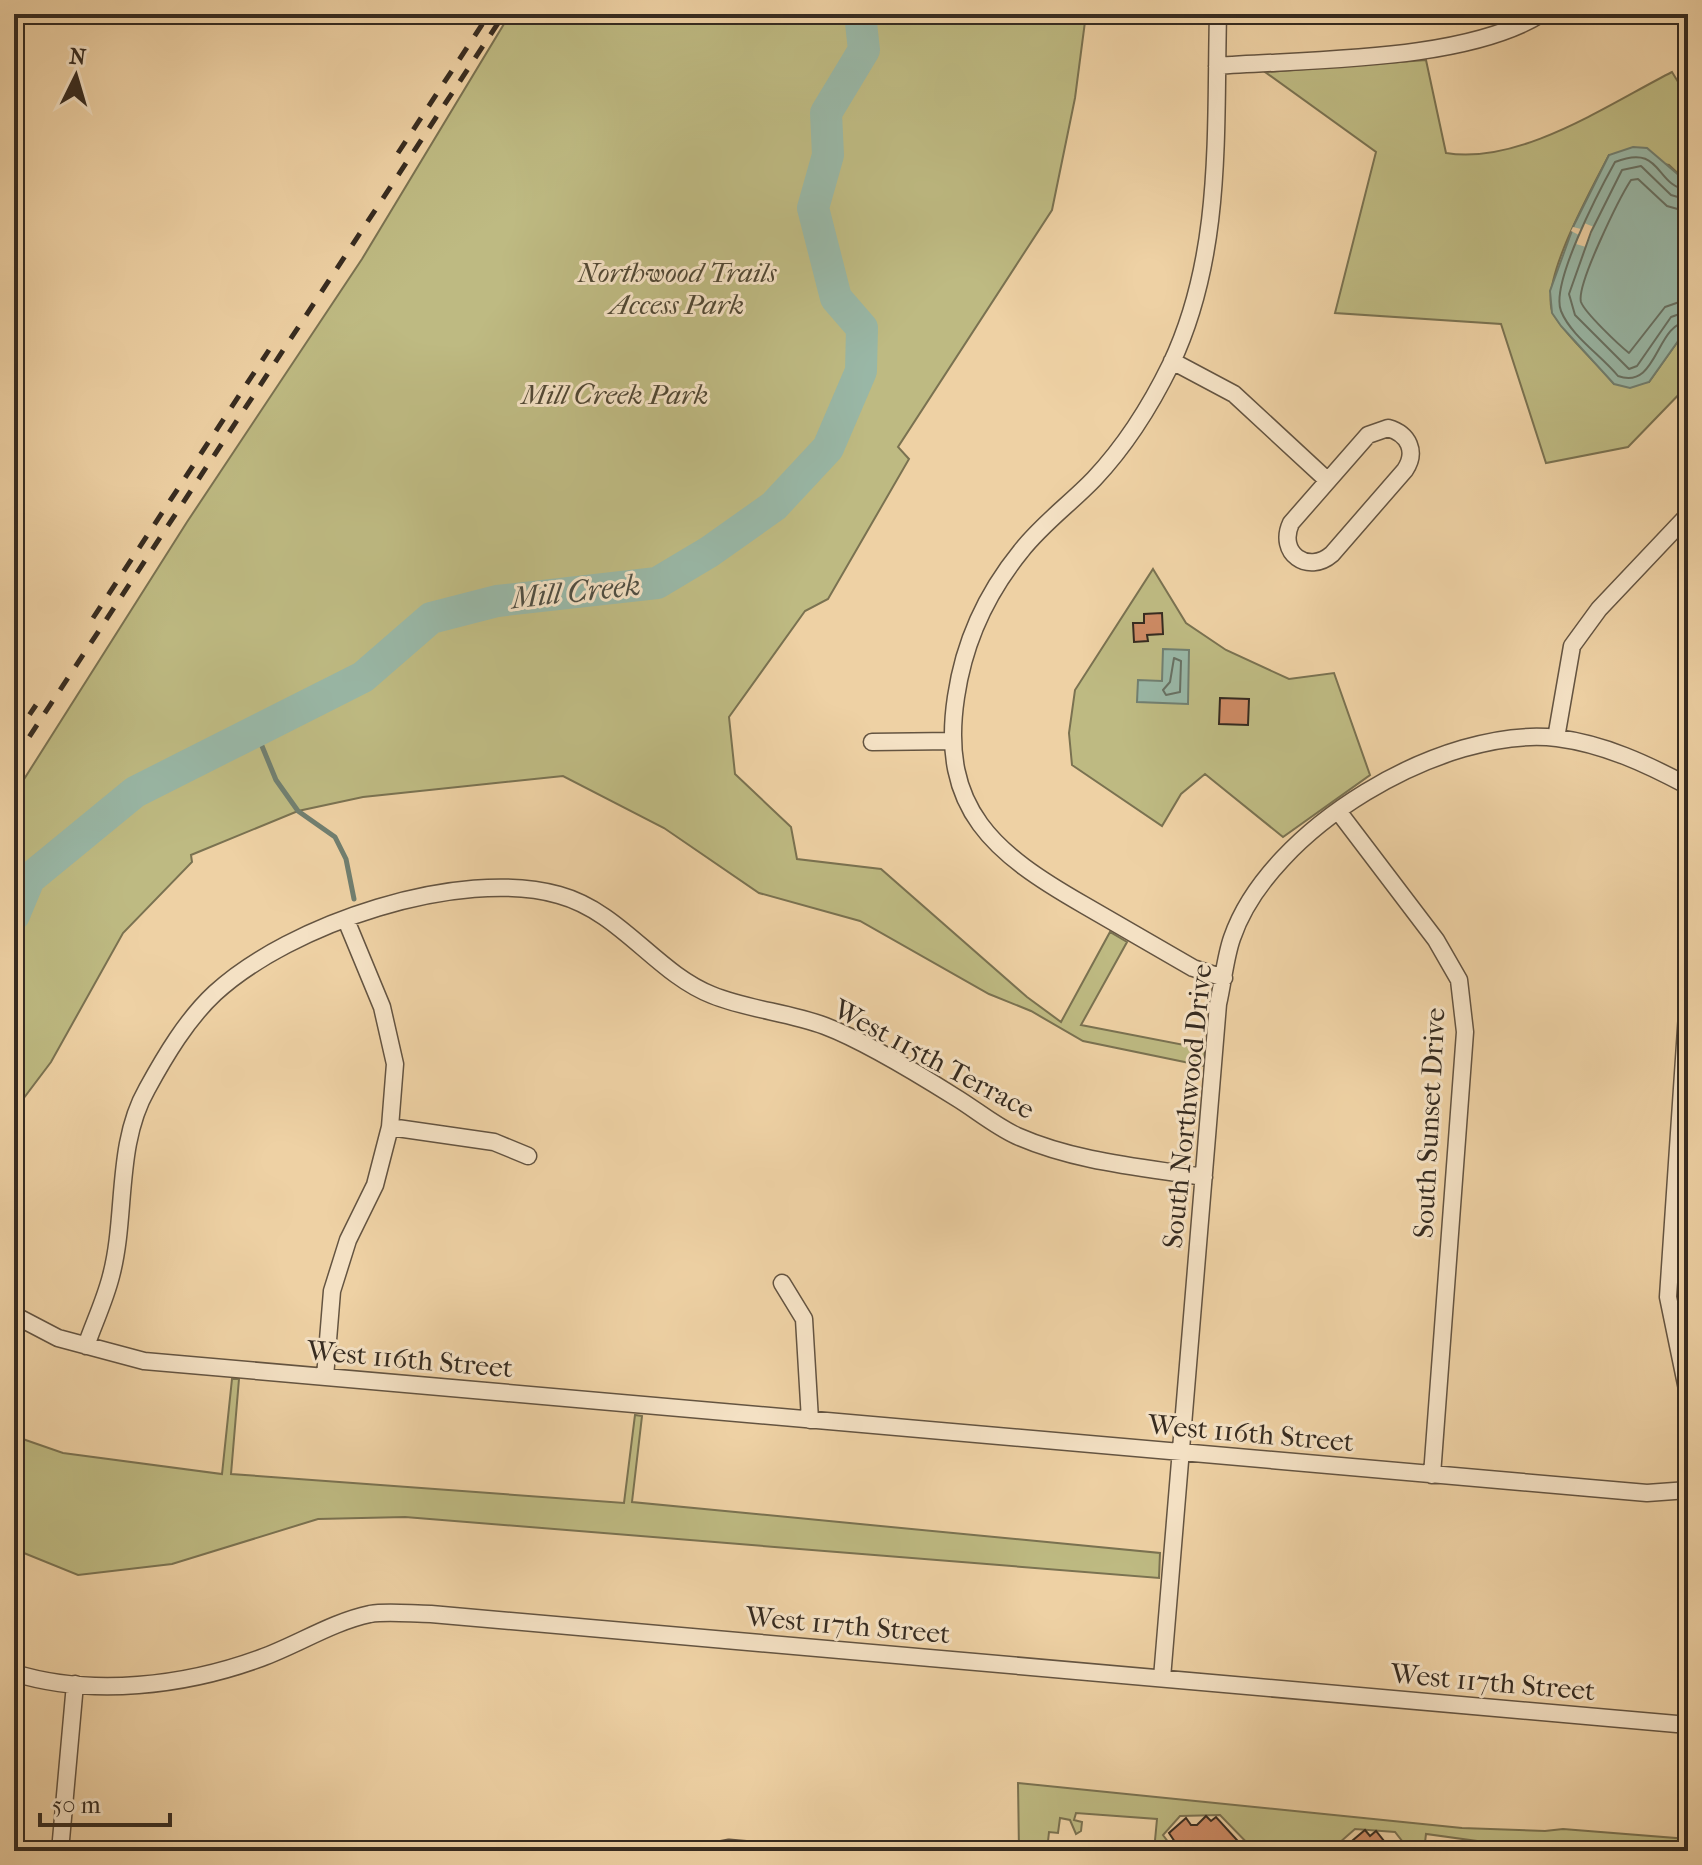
<svg xmlns="http://www.w3.org/2000/svg" width="1702" height="1865" font-family="'IM FELL French Canon',serif">
	<rect width="100%" height="100%" fill="#eed1a4"/>
	<filter id="stains"><feTurbulence type="fractalNoise" baseFrequency=".0025" numOctaves="4"/><feColorMatrix values="0 0 0 0 .2 0 0 0 0 .09 0 0 0 0 .02 0 0 0 .5 -.17"/></filter>
	<radialGradient id="worn" r=".72"><stop offset=".6" stop-color="#630" stop-opacity="0"/><stop offset="1" stop-color="#630" stop-opacity=".3"/></radialGradient>
	<path fill="#beba82" stroke="#7a7251" stroke-width="2" d="M510 14H1086L1075 98 1052 210 898 447 909 459 828 599 805 611 729 717 735 774 791 827 797 859 881 869 1027 997 1061 1022 1110 932 1127 942 1081 1025 1205 1049 1204 1066 1083 1041 1031 1011 989 994 860 921 759 893 664 828 563 776 363 797 298 811 191 855 192 862 123 933 51 1062 14 1111V795L187 522 362 259Z
		M1426 60 1446 153C1520 165 1607 105 1672 72L1688 98V183L1669 165 1609 155C1594 185 1536 286 1554 315 1569 340 1596 361 1614 384L1649 382 1688 327V385L1628 447 1546 463 1501 324 1335 313 1376 152 1265 72Z
		M1153 569 1186 623 1226 650 1289 679 1334 673 1370 775 1283 837 1205 774 1181 794 1162 826 1072 765 1069 733 1075 690Z
		M232 1379H239L231 1474 624 1503 635 1415 642 1416 632 1502 1160 1553 1159 1578 405 1517 318 1519 172 1564 78 1575 14 1549V1436L63 1453 222 1474Z
		M1018 1783 1462 1828 1545 1831 1563 1829 1688 1839V1851H1490L1484 1842 1426 1834 1424 1851H1410L1395 1832 1355 1829 1330 1851H1292L1285 1847 1280 1851H1255L1220 1815 1180 1816 1163 1835 1175 1851H1154L1157 1819 1076 1813 1074 1820 1082 1822 1081 1831 1076 1834 1070 1820 1060 1818 1058 1833 1049 1832 1047 1851H1019Z"/>
	<path fill="#99b7a6" stroke="#717f70" stroke-width="2" d="M1633 147 1647 148 1688 183V327L1649 382 1630 388 1614 384 1561 326 1552 313 1550 291 1574 225 1609 155Z
		M1163 649 1189 650 1188 704 1137 702 1138 680 1162 681Z"/>
	<path fill="#eed1a4" d="M1584 223 1594 227 1586 247 1576 244 1579 235 1571 231 1573 227 1581 229Z"/>
	<g fill="none" stroke-linecap="round" stroke-linejoin="round">
		<path stroke="#687163" stroke-width="2" d="M1688 190C1654 186 1663 143 1615 162 1600 189 1550 284 1561 311 1571 336 1602 356 1618 376 1658 390 1655 325 1688 321
			M1688 200 1671 195 1641 166 1622 170 1591 232 1569 294 1575 315 1629 369 1637 366 1671 317 1688 311
			M1688 212 1667 206 1638 179 1631 180C1620 197 1576 285 1581 302 1585 313 1619 345 1629 353L1665 307 1688 299
			M1174 658 1181 661 1180 692 1166 695 1163 690 1170 682Z"/>
		<path stroke="#717f70" stroke-width="5" d="M255 729 276 780 298 811 335 837 346 859 354 899"/>
		<path stroke="#99b7a6" stroke-width="32" d="M14 915 29 879 135 792 363 677 431 618 497 601 657 583 709 552 774 506 828 448 861 371 862 328 836 298 813 208 828 155 826 113 864 50 860 14"/>
	</g>
	<path fill="#cd8a64" stroke="#362b20" stroke-width="2" d="M1162 613 1163 634 1147 635 1148 641 1134 642 1133 623H1144V614Z
		M1220 698 1249 699 1248 725 1219 724Z
		M1206 1816 1211 1821 1216 1817 1247 1851H1181L1169 1833 1186 1818 1191 1825H1197Z
		M1365 1830 1370 1836 1376 1831 1392 1851H1340Z"/>
	<g fill="none" stroke-linecap="round" stroke-linejoin="round">
		<g stroke="#645441" stroke-width="11">
			<path id="service" d="M692 1851 729 1844 813 1851"/>
		</g>
		<g stroke="#645441" stroke-width="19">
			<path id="minor" d="M1218 14C1215 133 1223 254 1171 364 1151 405 1126 445 1094 479 1071 503 1042 524 1021 551 986 594 964 642 956 697 939 810 995 854 1084 905 1120 926 1157 947 1193 968L1224 978
				M1217 66C1309 59 1463 62 1541 14
				M1172 361 1234 394 1327 480
				M1388 428C1409 434 1417 452 1405 470L1332 554C1308 575 1277 553 1291 523L1368 435Z
				M1556 738 1572 646 1599 609 1688 515
				M872 742 953 741
				M1338 811 1436 940 1459 980 1465 1032 1432 1475
				M1688 999 1668 1297 1688 1394
				M390 1127 494 1142 528 1156
				M782 1283 804 1319 810 1420
				M14 1315 58 1338 144 1361 1647 1493 1688 1490
				M86 1346C94 1323 105 1300 111 1276 127 1216 115 1145 147 1089 165 1056 187 1019 215 993 290 924 460 867 559 895 621 912 656 973 712 995 749 1010 788 1012 825 1026 862 1040 920 1075 955 1097 975 1109 995 1126 1017 1136 1076 1162 1141 1167 1204 1177
				M325 1377 332 1291 348 1240 375 1185 390 1127 395 1064 382 1007 346 920
				M14 1673C92 1697 185 1686 261 1658 297 1645 332 1622 370 1614 388 1611 412 1614 431 1614L1688 1725
				M1162 1678 1218 1004C1223 983 1225 958 1232 938 1269 829 1443 725 1557 738 1604 744 1647 764 1688 786
				M60 1851 75 1684"/>
		</g>
		<use href="#service" stroke="#f4e1c4" stroke-width="8"/>
		<use href="#minor" stroke="#f4e1c4" stroke-width="16"/>
		<path stroke="#362b20" stroke-width="5" stroke-dasharray="14 14" stroke-linecap="butt" d="M398 153 489 14
			M93 618 269 350
			M14 738 36 705
			M14 760 504 14"/>
	</g>
	<g text-anchor="middle" dominant-baseline="central" stroke-width="6" stroke-linejoin="round" paint-order="stroke">
		<g font-size="28" font-style="italic" fill="#514834" stroke="#f4e1c4">
			<text x="677" y="272">Northwood Trails<tspan x="677" dy="32">Access Park</tspan></text>
			<text x="615" y="394">Mill Creek Park</text>
		</g>
		<g font-size="28" fill="#362b20" stroke="#f4e1c4">
			<text transform="translate(934 1059) rotate(28)">West 115th Terrace</text>
			<text transform="translate(1187 1106) rotate(-84)">South Northwood Drive</text>
			<text transform="translate(1429 1123) rotate(-87)">South Sunset Drive</text>
			<text transform="translate(410 1359) rotate(5)">West 116th Street</text>
			<text transform="translate(1251 1433) rotate(5)">West 116th Street</text>
			<text transform="translate(848 1625) rotate(5)">West 117th Street</text>
			<text transform="translate(1493 1682) rotate(5)">West 117th Street</text>
		</g>
		<g font-size="30" font-style="italic" fill="#4f4e42" stroke="#f4e1c4">
			<text transform="translate(576 592) rotate(-6)">Mill Creek</text>
		</g>
	</g>
	<rect width="1702" height="1865" fill="none" stroke="#eed1a4" stroke-width="48"/>
	<rect x="16" y="16" width="1670" height="1833" fill="none" stroke="#362b20" stroke-width="4"/>
	<rect x="24" y="24" width="1654" height="1817" fill="none" stroke="#362b20" stroke-width="2"/>
	<g transform="translate(76 76) rotate(5)" stroke="#f4e1c4" stroke-width="6" paint-order="stroke">
	<path d="M0-6L14 30L0 20L-14 30Z" fill="#362b20"/>
	<text y="-12" font-size="22" font-weight="bold" text-anchor="middle" fill="#362b20">N</text>
	</g>
	<path d="M40 1813v12h130v-12" fill="none" stroke="#362b20" stroke-width="4"/>
	<text x="52" y="1813" font-size="24" fill="#362b20" stroke="#f4e1c4" stroke-width="6" paint-order="stroke">50 m</text>
	<rect width="100%" height="100%" filter="url(#stains)"/>
	<rect width="100%" height="100%" fill="url(#worn)"/>
</svg>
